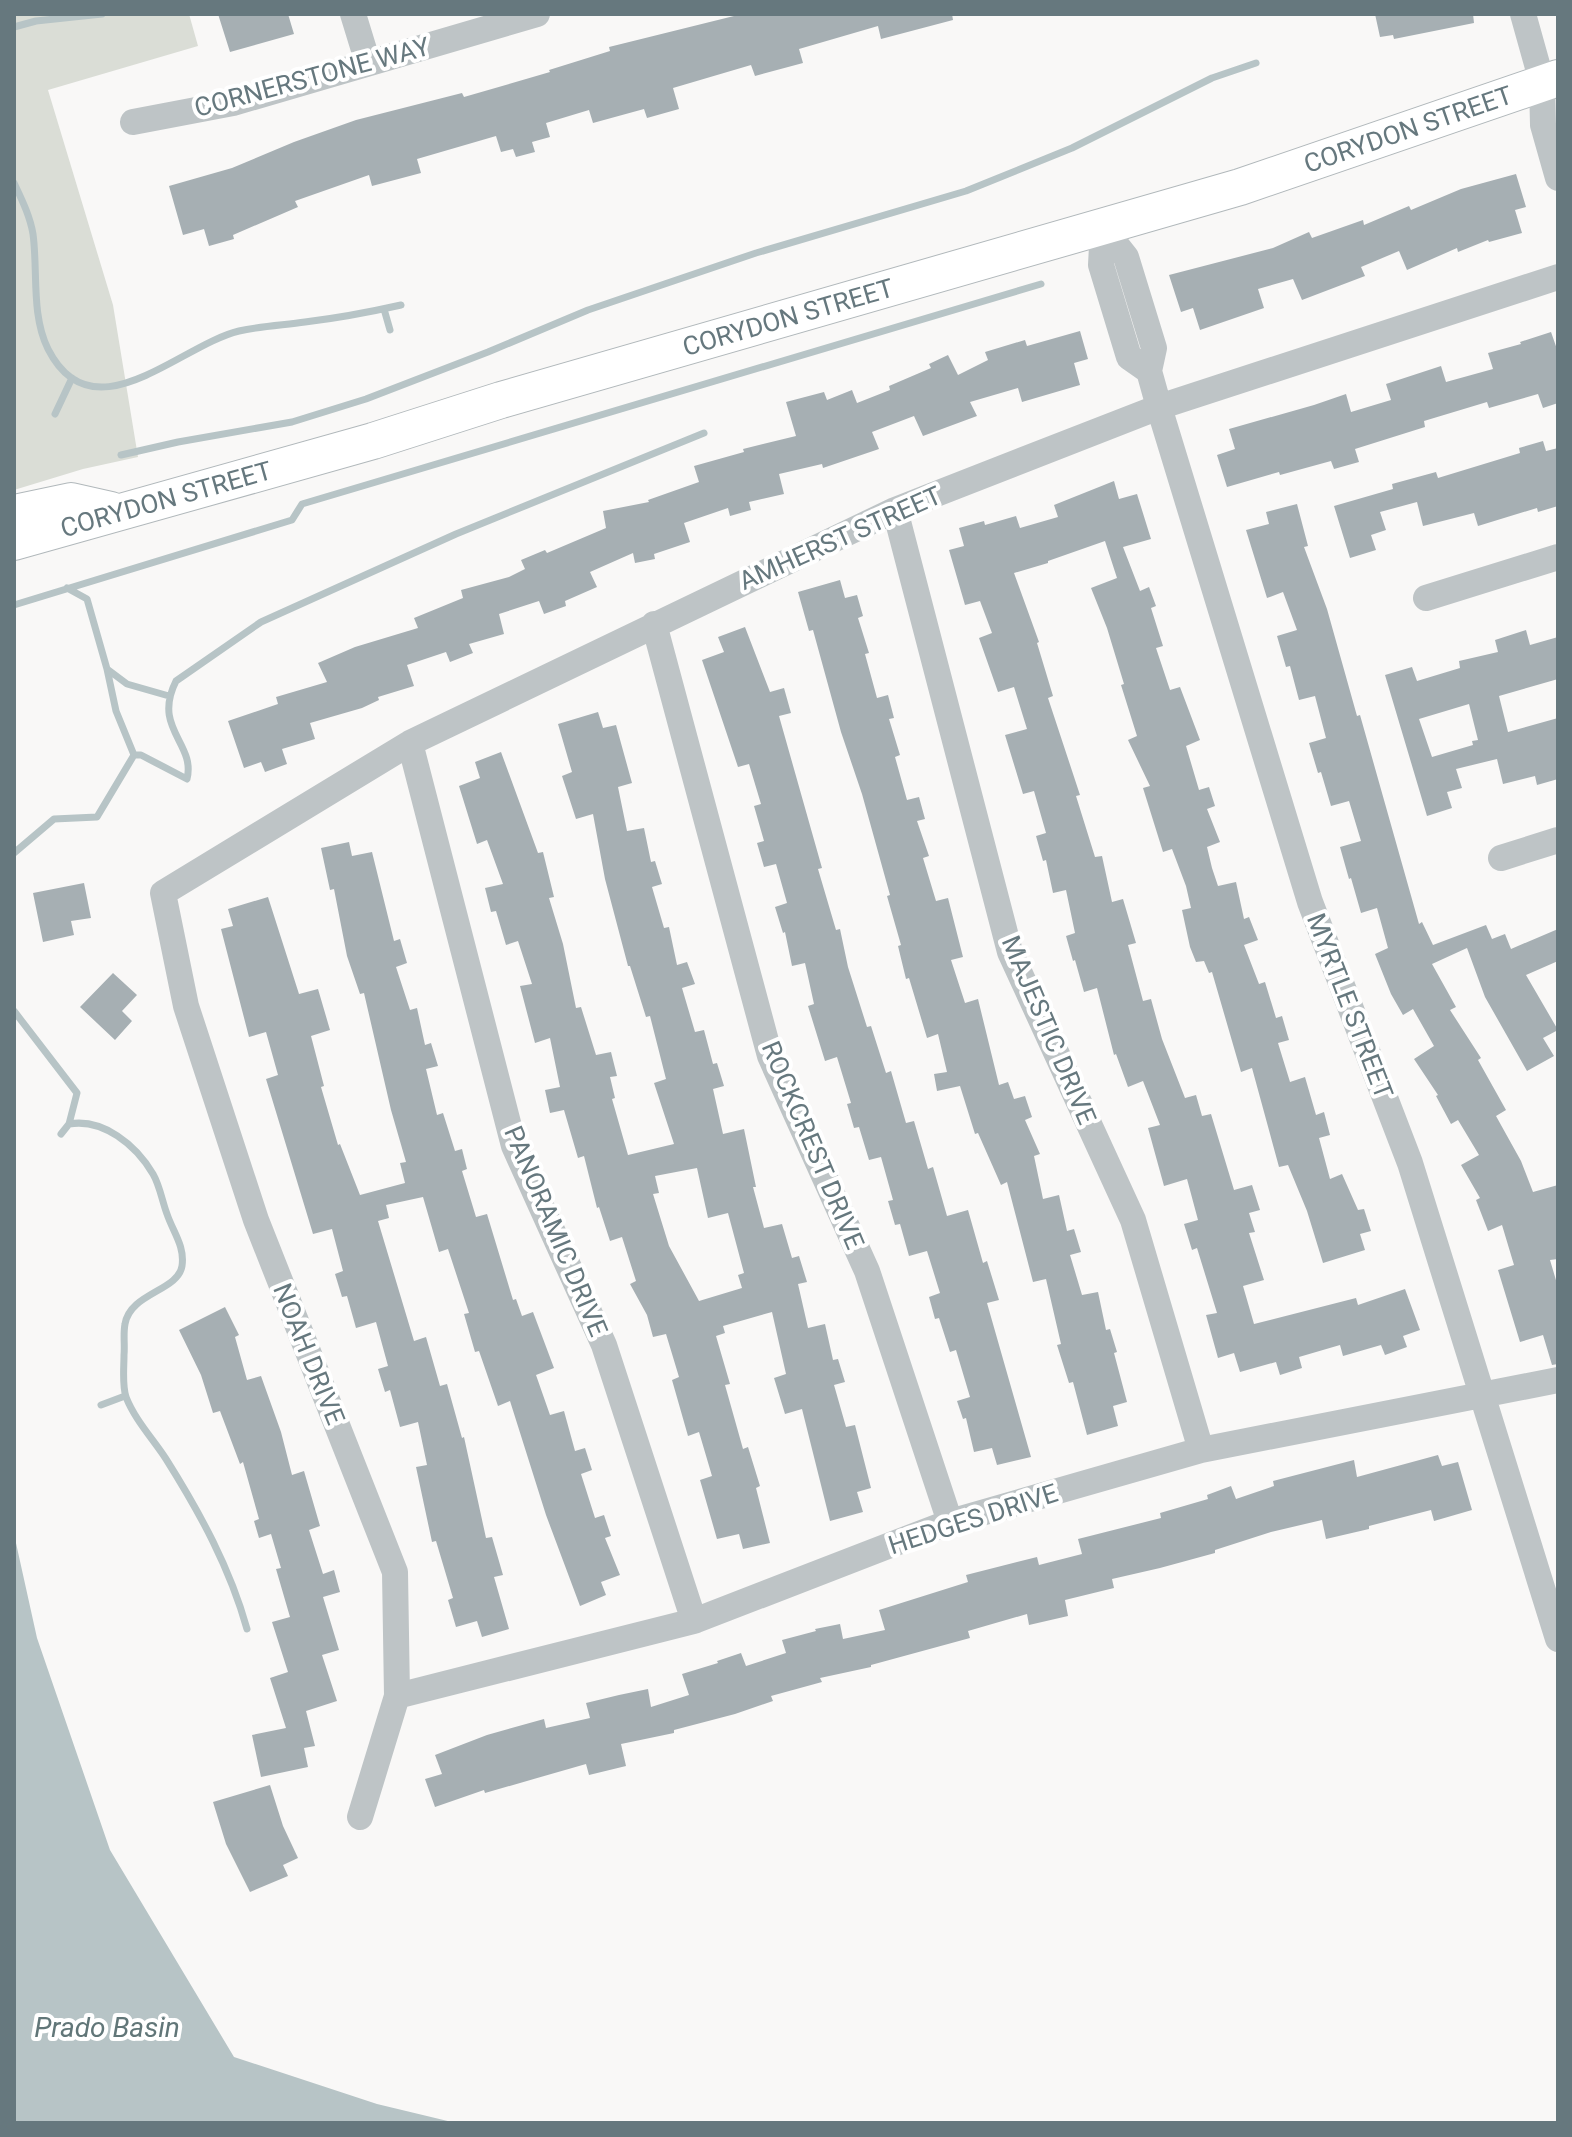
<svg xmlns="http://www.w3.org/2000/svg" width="1572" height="2137" font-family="Roboto,sans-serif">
	<rect width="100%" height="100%" fill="#f9f8f7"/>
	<path fill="#daddd6" d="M14 14H189L198 46 48 90 113 305 138 457 83 469 14 490Z"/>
	<path fill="#b7c4c6" d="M14 1534 37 1638 110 1850 234 2057 377 2104 456 2123H14Z"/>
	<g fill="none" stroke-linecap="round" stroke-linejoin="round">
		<path stroke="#b7c4c6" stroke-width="7" d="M14 27 36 21 102 14
			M14 183C22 200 30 216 33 234 38 271 31 315 48 349 93 438 180 345 239 331 261 326 284 325 305 322 338 318 370 312 401 305
			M384 309 390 330
			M55 414 72 378
			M121 455 178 442 292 422 366 399 488 352 588 310 756 253 966 191 1072 148 1212 78 1256 63
			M67 588 87 599 107 669 127 684 169 696
			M14 605 292 520 302 504 1041 284
			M107 669 116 711 134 755
			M14 853 54 819 97 817 134 755H141L187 779C196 743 152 729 176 681L261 622 456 534 704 433
			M14 1011 77 1093 69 1124C103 1118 136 1145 153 1174 160 1186 162 1201 167 1214 173 1232 185 1246 182 1266 178 1291 130 1293 125 1324 123 1334 125 1345 124 1355 124 1368 122 1385 126 1397 135 1420 153 1439 166 1459 200 1513 230 1568 247 1629
			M61 1134 69 1124
			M101 1405 125 1396"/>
	</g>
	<path fill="#a6afb3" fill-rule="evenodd" d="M218 14H288L294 34 230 52Z
		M742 14H952L953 20 881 39 878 26 799 49 803 63 755 76 751 65 673 88 679 109 647 118 644 109 593 123 589 110 546 123 550 137 532 142 535 152 516 157 513 149 501 152 496 136 417 159 421 173 372 186 369 175 295 201 298 207 233 235 234 239 209 246 204 229 183 235 169 186 232 168 294 142 356 120 462 93 464 97 550 72 549 70 610 51 609 47Z
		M1375 14H1473L1474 23 1394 39 1393 35 1380 37Z
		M1516 174 1526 207 1515 210 1522 233 1489 242 1488 240 1458 252 1457 248 1407 270 1399 251 1361 267 1365 276 1302 300 1293 279 1258 289 1264 308 1200 330 1193 308 1181 312 1169 275 1273 248 1309 232 1312 238 1363 220 1364 225 1409 206 1411 210 1461 189Z
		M1080 331 1088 359 1074 363 1080 385 1022 402 1018 388 970 402 977 416 923 436 914 416 872 432 879 449 823 468 822 464 779 474 784 494 749 502 751 510 730 516 728 508 684 523 690 542 654 554 655 559 635 563 633 553 590 572 597 587 565 601 566 606 544 614 539 601 499 614 504 634 469 644 473 653 450 662 446 652 407 665 414 686 378 697 379 700 362 708 310 723 315 739 282 749 287 764 265 772 261 762 244 768 228 721 278 704 276 697 327 682 318 663 355 647 418 628 414 618 463 598 461 590 509 577 525 569 521 560 545 550 547 553 606 528 603 511 649 502 648 500 699 482 694 466 744 452 743 449 796 436 786 402 824 392 827 400 852 390 857 403 890 390 889 386 931 368 929 364 948 355 958 375 988 360 985 352 1025 340 1027 346Z
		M1551 332 1558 352V403L1543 408 1538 394 1489 408 1487 402 1424 421 1425 427 1355 449 1359 462 1334 469 1331 461 1280 475 1279 472 1227 487 1217 455 1235 449 1229 429 1314 405 1346 394 1351 412 1391 400 1386 384 1441 366 1446 382 1493 369 1488 353 1521 344 1520 342Z
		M1543 441 1546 451 1558 448V506L1538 512 1537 508 1478 526 1474 513 1423 526 1417 502 1380 512 1386 530 1371 535 1376 550 1350 558 1334 506 1393 489 1392 484 1436 472 1438 478 1520 453 1519 448Z
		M1114 481 1119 499 1137 494 1151 539 1123 547 1140 591 1149 587 1156 606 1151 608 1163 646 1156 648 1170 690 1180 687 1200 740 1186 746 1199 790 1209 787 1215 806 1207 809 1220 842 1207 847 1212 868 1218 886 1236 882 1244 919 1249 917 1258 940 1244 945 1259 984 1265 982 1276 1018 1282 1016 1289 1040 1278 1043 1290 1082 1305 1077 1316 1115 1324 1112 1330 1135 1319 1138 1330 1179 1342 1174 1358 1210 1364 1209 1371 1231 1360 1234 1365 1250 1323 1263 1307 1211 1288 1165 1279 1167 1252 1068 1241 1072 1212 972 1209 973 1204 961 1196 962 1190 947 1182 910 1191 908 1186 886 1172 849 1163 852 1143 788 1150 786 1128 740 1137 736 1121 685 1124 684 1107 628 1091 588 1117 578 1105 541 1048 561V563L1014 573 1039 642 1037 643 1053 696 1048 698 1080 795 1076 796 1095 857 1102 856 1112 902 1123 899 1136 943 1128 945 1143 1001 1151 999 1162 1039 1185 1098 1196 1095 1202 1116 1211 1114 1234 1190 1252 1185 1260 1210 1249 1213 1255 1232 1249 1233 1264 1280 1243 1286 1254 1324 1356 1298 1358 1305 1405 1289 1420 1330 1403 1336 1407 1347 1385 1355 1381 1345 1343 1356 1340 1345 1299 1357 1302 1368 1280 1375 1276 1362 1240 1372 1234 1353 1218 1358 1206 1315 1217 1313 1197 1248 1192 1250 1184 1224 1198 1220 1187 1179 1164 1186 1148 1128 1160 1125 1143 1081 1128 1087 1116 1054 1114 1055 1097 988 1084 992 1075 960 1073 961 1066 936 1075 933 1066 890 1053 893 1046 860 1043 861 1036 836 1046 833 1034 791 1023 794 1005 735 1027 729 1014 687 998 692 979 638 992 633 980 601 965 605 949 550 964 546 959 528 984 521 985 525 1016 516 1020 528 1058 517 1054 505Z
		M1297 504 1308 546 1304 547 1327 609 1357 716 1360 715 1419 924 1422 922 1433 945 1486 925 1492 939 1505 934 1511 949 1558 929V961L1526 975 1558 1030 1543 1038 1554 1056 1527 1071 1485 997 1467 948 1432 964 1456 1007 1450 1010 1481 1058 1478 1060 1506 1110 1496 1116 1521 1161 1533 1192 1558 1185V1259L1550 1260 1558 1287V1364L1552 1365 1543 1335 1520 1342 1498 1270 1514 1265 1502 1225 1488 1231 1476 1200 1480 1198 1461 1165 1479 1155 1458 1120 1451 1124 1436 1096 1438 1095 1414 1059 1434 1046 1413 1009 1403 1015 1391 994 1375 954 1388 948 1377 908 1361 913 1351 878 1349 879 1340 847 1361 841 1349 801 1331 806 1321 772 1318 773 1309 743 1326 738 1315 696 1299 700 1290 666 1286 667 1277 636 1297 630 1283 592 1267 598 1246 530 1269 524 1266 512Z
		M840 580 845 598 857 595 863 616 858 618 869 653 865 654 877 698 888 695 894 718 889 719 900 755 895 757 907 800 919 797 925 819 917 821 929 856 923 858 936 901 948 898 963 957 951 960 965 1003 978 999 999 1085 1008 1082 1014 1099 1025 1096 1032 1117 1025 1120 1040 1154 1034 1156 1043 1199 1059 1195 1067 1231 1074 1229 1081 1252 1070 1255 1082 1295 1098 1292 1106 1330 1110 1329 1117 1352 1114 1353 1127 1402 1113 1406 1118 1426 1087 1435 1073 1382 1069 1383 1057 1345 1061 1344 1046 1279 1033 1282 1007 1182 1001 1185 978 1133 975 1134 960 1086 937 1091 934 1074 947 1072 938 1034 927 1038 909 978 906 979 898 946 901 945 887 896 890 895 862 794 841 732 813 630 809 631 798 592Z
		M745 627 770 692 784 688 791 713 779 716 822 868 818 869 836 930 840 929 848 967 867 1027 871 1026 886 1073 891 1071 906 1123 914 1121 928 1169 933 1167 947 1216 968 1210 983 1263 987 1261 999 1300 987 1303 1031 1457 997 1465 992 1448 974 1452 966 1418 963 1419 957 1401 970 1397 956 1350 950 1352 939 1318 935 1319 929 1297 940 1293 927 1251 909 1256 900 1224 895 1225 888 1201 893 1200 881 1157 869 1160 859 1127 854 1128 847 1104 851 1103 837 1057 825 1061 808 1006 814 1004 805 963 792 966 785 932 783 933 775 907 787 903 776 864 764 867 757 843 764 841 754 806 761 804 749 764 738 767 702 660 724 652 718 637Z
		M1526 630 1530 645 1558 637V679L1499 696 1508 732 1558 718V779L1537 785 1535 776 1503 784 1497 759 1456 769 1462 788 1447 792 1452 808 1427 816 1385 675 1412 667 1417 681 1460 668 1459 661 1498 652 1495 640ZM1469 704 1478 740 1472 741 1473 745 1432 757 1419 719Z
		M598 712 603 728 616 725 632 783 618 787 627 831 644 828 651 862 655 861 662 884 652 887 664 928 669 927 677 965 687 962 695 984 682 988 695 1032 704 1030 713 1064 717 1063 724 1086 713 1089 723 1134 744 1129 756 1187H753L764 1228 782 1224 792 1258 799 1256 807 1282 798 1284 808 1328 825 1324 833 1360 838 1359 845 1382 834 1385 846 1427 855 1425 871 1488 857 1492 863 1512 830 1521 802 1409 785 1414 774 1378 786 1374 772 1312 723 1326 725 1333 716 1336 730 1384 725 1385 743 1449 748 1447 760 1486 756 1488 770 1543 743 1549 739 1534 717 1539 700 1480 712 1476 699 1432 688 1436 672 1380 679 1377 666 1334 653 1337 647 1315 630 1284 636 1281 622 1237 610 1241 599 1207 597 1208 584 1156 578 1158 564 1110 550 1113 545 1090 560 1087 550 1038 535 1043 520 986 532 984 518 941 506 945 496 911 491 912 485 888 503 884 487 840 477 844 459 786 480 778 475 762 501 752 538 853 543 852 554 897 549 898 563 944 576 1008 581 1007 596 1055 611 1052 617 1076 610 1077 615 1098 612 1099 628 1155 674 1144 654 1083 666 1079 650 1016 646 1017 630 966H628L605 879 593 814 576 819 562 776 572 772 558 724ZM697 1168 708 1218 728 1213 744 1273 738 1275 742 1288 699 1301 669 1246 653 1194 659 1193 655 1176Z
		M349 842 352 856 372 852 394 941 400 939 407 963 396 967 410 1010 417 1008 425 1045 431 1043 438 1066 426 1069 437 1115 443 1113 455 1151 462 1149 467 1169 462 1171 476 1217 487 1214 513 1300 516 1299 522 1316 533 1312 554 1368 536 1375 550 1415 564 1411 575 1451 585 1448 592 1470 581 1474 595 1518 604 1515 611 1536 605 1538 620 1575 601 1582 606 1595 580 1606 546 1515 510 1401 498 1406 479 1351 475 1352 464 1314 469 1313 448 1249 439 1252 423 1197 386 1205 389 1218 378 1221 414 1341 426 1337 440 1386 447 1384 462 1438 464 1437 486 1538 492 1537 503 1575 494 1577 509 1629 482 1637 477 1621 456 1627 448 1600 453 1598 436 1541 432 1542 416 1467 427 1465 418 1422 400 1427 390 1390 385 1392 378 1369 388 1366 376 1322 356 1328 347 1296 342 1297 335 1274 343 1271 332 1229 313 1234 266 1079 278 1075 266 1032 249 1037 221 929 233 926 228 909 268 897 299 994 318 989 330 1030 311 1036 324 1086 321 1087 338 1145 340 1144 360 1195 405 1183 400 1163 406 1162 391 1110 364 993 360 994 347 956 334 889 330 890 321 848Z
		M84 883 91 918 71 921 74 935 43 942 33 893Z
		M113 973 137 995 122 1011 132 1021 115 1040 80 1007Z
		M225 1307 239 1335 235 1337 247 1380 261 1376 281 1432 292 1475 304 1471 320 1526 309 1530 323 1574 334 1570 340 1592 323 1597 339 1650 322 1655 337 1701 306 1711 315 1746 304 1748 308 1767 261 1777 252 1735 286 1728 270 1678 288 1672 272 1622 290 1617 276 1569 281 1568 271 1534 259 1538 254 1521 259 1519 243 1462 240 1464 220 1411 213 1413 201 1375 179 1330Z
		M1438 1455 1442 1466 1458 1462 1472 1510 1434 1521 1431 1510 1369 1526V1529L1326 1539 1322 1520 1271 1532 1215 1550V1553L1160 1568 1112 1579 1114 1588 1065 1600 1068 1616 1029 1625 1027 1614 968 1631 970 1638 871 1665V1667L820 1678 822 1682 771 1696 773 1701 735 1714 674 1730V1733L621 1744 626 1766 589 1775 586 1764 485 1793 484 1790 435 1807 425 1779 442 1774 435 1755 487 1735 544 1719 546 1728 590 1718 586 1703 619 1695 648 1689 651 1707 689 1695 682 1674 718 1663 717 1661 741 1653 746 1666 786 1653 782 1640 816 1631 815 1629 840 1624 843 1639 885 1630 879 1610 968 1582 966 1575 1037 1557 1039 1565 1082 1554 1078 1539 1161 1518 1160 1513 1208 1499 1207 1495 1231 1486 1236 1499 1274 1486 1273 1481 1354 1460 1357 1477Z
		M270 1785 283 1826 298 1858 283 1865 288 1876 250 1892 226 1844 213 1802Z"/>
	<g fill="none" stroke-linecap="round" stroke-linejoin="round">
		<g stroke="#b1b8bb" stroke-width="38">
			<g id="secondary">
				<path d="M14 513 71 501 111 510"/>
				<path id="s1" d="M14 542 373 441 501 400 1240 187 1558 78"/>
			</g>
		</g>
		<path stroke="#bec4c6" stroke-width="26" d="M353 14 368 63
			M1523 14 1542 82 1543 125 1558 178
			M133 122 233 103 537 14
			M1103 228 1126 257 1154 348 1149 371 1159 407 1310 902 1410 1163 1558 1639
			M1103 228 1101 265 1129 357 1149 371
			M895 510 1010 952 1133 1220 1201 1450
			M1426 598 1558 557
			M654 624 770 1056 867 1271 950 1522
			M410 743 514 1146 604 1345 694 1621
			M1501 858 1558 840
			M397 1696 694 1621 950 1522 1201 1450 1558 1380
			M360 1817 397 1696 395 1572 256 1220 186 1006 163 893 410 743 895 510 1159 407 1558 277"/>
		<use href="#secondary" stroke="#fff" stroke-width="36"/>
	</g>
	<g text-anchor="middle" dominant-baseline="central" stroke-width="8" stroke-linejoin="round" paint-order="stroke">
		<g font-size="26" fill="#66787e" stroke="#fff">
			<text transform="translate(312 77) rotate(-15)">CORNERSTONE WAY</text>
			<text stroke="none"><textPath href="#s1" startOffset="1454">CORYDON STREET</textPath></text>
			<text stroke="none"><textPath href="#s1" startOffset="806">CORYDON STREET</textPath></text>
			<text stroke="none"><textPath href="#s1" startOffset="158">CORYDON STREET</textPath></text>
			<text transform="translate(840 538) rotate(-24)">AMHERST STREET</text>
			<text transform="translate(1350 1006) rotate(69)">MYRTLE STREET</text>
			<text transform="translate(1049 1030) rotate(67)">MAJESTIC DRIVE</text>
			<text transform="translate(813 1145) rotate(67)">ROCKCREST DRIVE</text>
			<text transform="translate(556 1231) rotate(67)">PANORAMIC DRIVE</text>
			<text transform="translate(309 1354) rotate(68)">NOAH DRIVE</text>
			<text transform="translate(973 1519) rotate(-18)">HEDGES DRIVE</text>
		</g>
		<g font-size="28" font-style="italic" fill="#617678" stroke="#fff">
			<text x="107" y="2027">Prado Basin</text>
		</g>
	</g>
	<rect width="1572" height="2137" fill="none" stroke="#66787e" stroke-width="32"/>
</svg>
